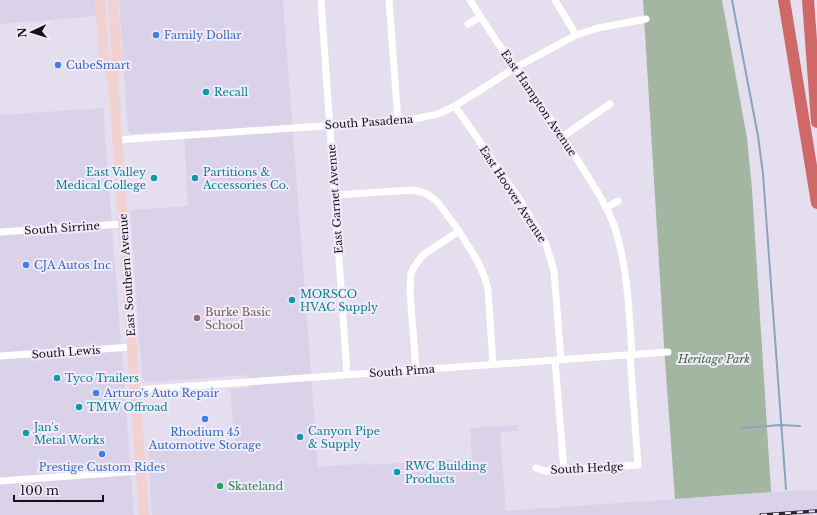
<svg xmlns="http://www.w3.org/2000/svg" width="817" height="515" font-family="'Libre Baskerville',serif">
	<rect width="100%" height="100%" fill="#e4deee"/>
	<path fill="#dad2e9" d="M0 0H95L96 16 0 24Z
		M119 0H284L283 2 318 467 370 463 371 465 472 458 470 428 518 425V431L503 432 500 435 506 511 747 494 770 476 772 492 817 490V515H152L148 449 235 444 230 389 248 388 247 375 147 382 145 381 142 377 130 210 188 206 184 131 132 134 128 130Z
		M103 108 134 515H0V115Z"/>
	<path fill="#a3b6a1" d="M643 0H722L747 138 752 189 771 492 675 499 665 361Z"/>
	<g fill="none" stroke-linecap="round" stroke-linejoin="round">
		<path stroke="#8ca3bf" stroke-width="2" d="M732 0 758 136 763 174 786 489
			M742 428 780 425 800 426"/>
		<path stroke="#fff" stroke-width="7" d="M321 0 347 374
			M389 0 398 121
			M470 0C503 54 542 105 577 159 591 182 606 203 615 228 628 269 629 312 632 355
			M555 0 576 35
			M468 24 480 17
			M455 106 520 200 546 244 554 271 561 360
			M562 137 610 104
			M117 140 410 120 438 114 455 106 515 68 576 35 598 28 646 19
			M335 195 412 190 425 193 433 198 439 204 459 231 478 262 485 278 488 290 493 364
			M606 208 618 201
			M0 232 123 224
			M0 356 132 347
			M555 360 564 470
			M416 370 410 292 411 274 414 267 423 255 459 231
			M136 390 668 352
			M536 468 545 471 638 465 630 355
			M0 481 141 471"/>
		<path stroke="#f1d2d1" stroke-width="10" d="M100 0 104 58 112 78
			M113 0 117 58 113 79 144 515"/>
		<path stroke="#cf6967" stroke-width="12" d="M784 0 817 203
			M808 0 817 122"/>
		<g stroke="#2a282e" stroke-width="3.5">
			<path id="rail" d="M761 515 817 511"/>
		</g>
		<use href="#rail" stroke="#f1ebfc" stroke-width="2" stroke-dasharray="6" stroke-linecap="butt"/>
	</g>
	<g fill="#3f7fe0" stroke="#f1ebfc" stroke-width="1.5">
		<circle cx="156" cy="35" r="4"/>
		<circle cx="58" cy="65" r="4"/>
		<circle cx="26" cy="265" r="4"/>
		<circle cx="96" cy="393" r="4"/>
		<circle cx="205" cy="419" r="4"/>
		<circle cx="102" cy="454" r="4"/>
	</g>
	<g fill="#0f9aa8" stroke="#f1ebfc" stroke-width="1.5">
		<circle cx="206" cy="92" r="4"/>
		<circle cx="154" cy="178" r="4"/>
		<circle cx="195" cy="178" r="4"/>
		<circle cx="292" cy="300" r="4"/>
		<circle cx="57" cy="378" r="4"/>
		<circle cx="79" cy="407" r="4"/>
		<circle cx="26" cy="433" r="4"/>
		<circle cx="300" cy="437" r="4"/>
		<circle cx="397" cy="472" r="4"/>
	</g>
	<circle fill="#8d6e63" stroke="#f1ebfc" stroke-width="1.5" cx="197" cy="318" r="4"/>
	<circle fill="#2e9e5b" stroke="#f1ebfc" stroke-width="1.5" cx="220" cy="486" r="4"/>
	<g text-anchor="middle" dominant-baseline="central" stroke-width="4" stroke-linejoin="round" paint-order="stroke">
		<g font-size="11" fill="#366cbe" stroke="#f1ebfc" text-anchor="start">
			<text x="164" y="35">Family Dollar</text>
			<text x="66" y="65">CubeSmart</text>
			<text x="34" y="265">CJA Autos Inc</text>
			<text x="104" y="393">Arturo's Auto Repair</text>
			<text x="205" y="432" text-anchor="middle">Rhodium 45<tspan x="205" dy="13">Automotive Storage</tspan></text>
			<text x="102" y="467" text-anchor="middle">Prestige Custom Rides</text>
		</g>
		<g font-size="11" fill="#0d838f" stroke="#f1ebfc" text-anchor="start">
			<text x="214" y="92">Recall</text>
			<text x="146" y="172" text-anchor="end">East Valley<tspan x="146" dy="13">Medical College</tspan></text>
			<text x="203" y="172">Partitions &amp;<tspan x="203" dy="13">Accessories Co.</tspan></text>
			<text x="300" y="294">MORSCO<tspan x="300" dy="13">HVAC Supply</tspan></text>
			<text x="65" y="378">Tyco Trailers</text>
			<text x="87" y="407">TMW Offroad</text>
			<text x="34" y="427">Jan's<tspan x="34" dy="13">Metal Works</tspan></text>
			<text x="308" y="431">Canyon Pipe<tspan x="308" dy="13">&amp; Supply</tspan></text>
			<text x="405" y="466">RWC Building<tspan x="405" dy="13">Products</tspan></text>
		</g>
		<g font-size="11" fill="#141217" stroke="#f1ebfc">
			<text transform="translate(539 103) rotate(56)">East Hampton Avenue</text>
			<text transform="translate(369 122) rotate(-4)">South Pasadena</text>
			<text transform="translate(513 194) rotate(57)">East Hoover Avenue</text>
			<text transform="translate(335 199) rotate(-94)">East Garnet Avenue</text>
			<text transform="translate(62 228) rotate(-4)">South Sirrine</text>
			<text transform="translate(127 275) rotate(-94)">East Southern Avenue</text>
			<text transform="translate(66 352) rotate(-4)">South Lewis</text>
			<text transform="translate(402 371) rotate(-4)">South Pima</text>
			<text transform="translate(587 468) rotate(-3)">South Hedge</text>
		</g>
		<g font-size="11" fill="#785e54" stroke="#f1ebfc" text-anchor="start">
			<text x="205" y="312">Burke Basic<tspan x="205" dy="13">School</tspan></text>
		</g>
		<g font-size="11" font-style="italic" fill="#3d6339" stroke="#f1ebfc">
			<text x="714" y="359">Heritage Park</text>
		</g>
		<g font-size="11" fill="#27864d" stroke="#f1ebfc" text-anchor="start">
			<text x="228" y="486">Skateland</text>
		</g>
	</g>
	<g transform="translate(32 32) rotate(266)" stroke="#f1ebfc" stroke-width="3" paint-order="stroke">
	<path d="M0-3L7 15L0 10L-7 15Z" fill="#141217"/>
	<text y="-6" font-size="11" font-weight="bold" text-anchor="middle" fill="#141217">N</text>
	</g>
	<path d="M14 495v6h89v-6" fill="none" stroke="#141217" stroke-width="2"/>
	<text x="20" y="495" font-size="12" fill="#141217" stroke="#f1ebfc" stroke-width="3" paint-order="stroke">100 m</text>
</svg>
